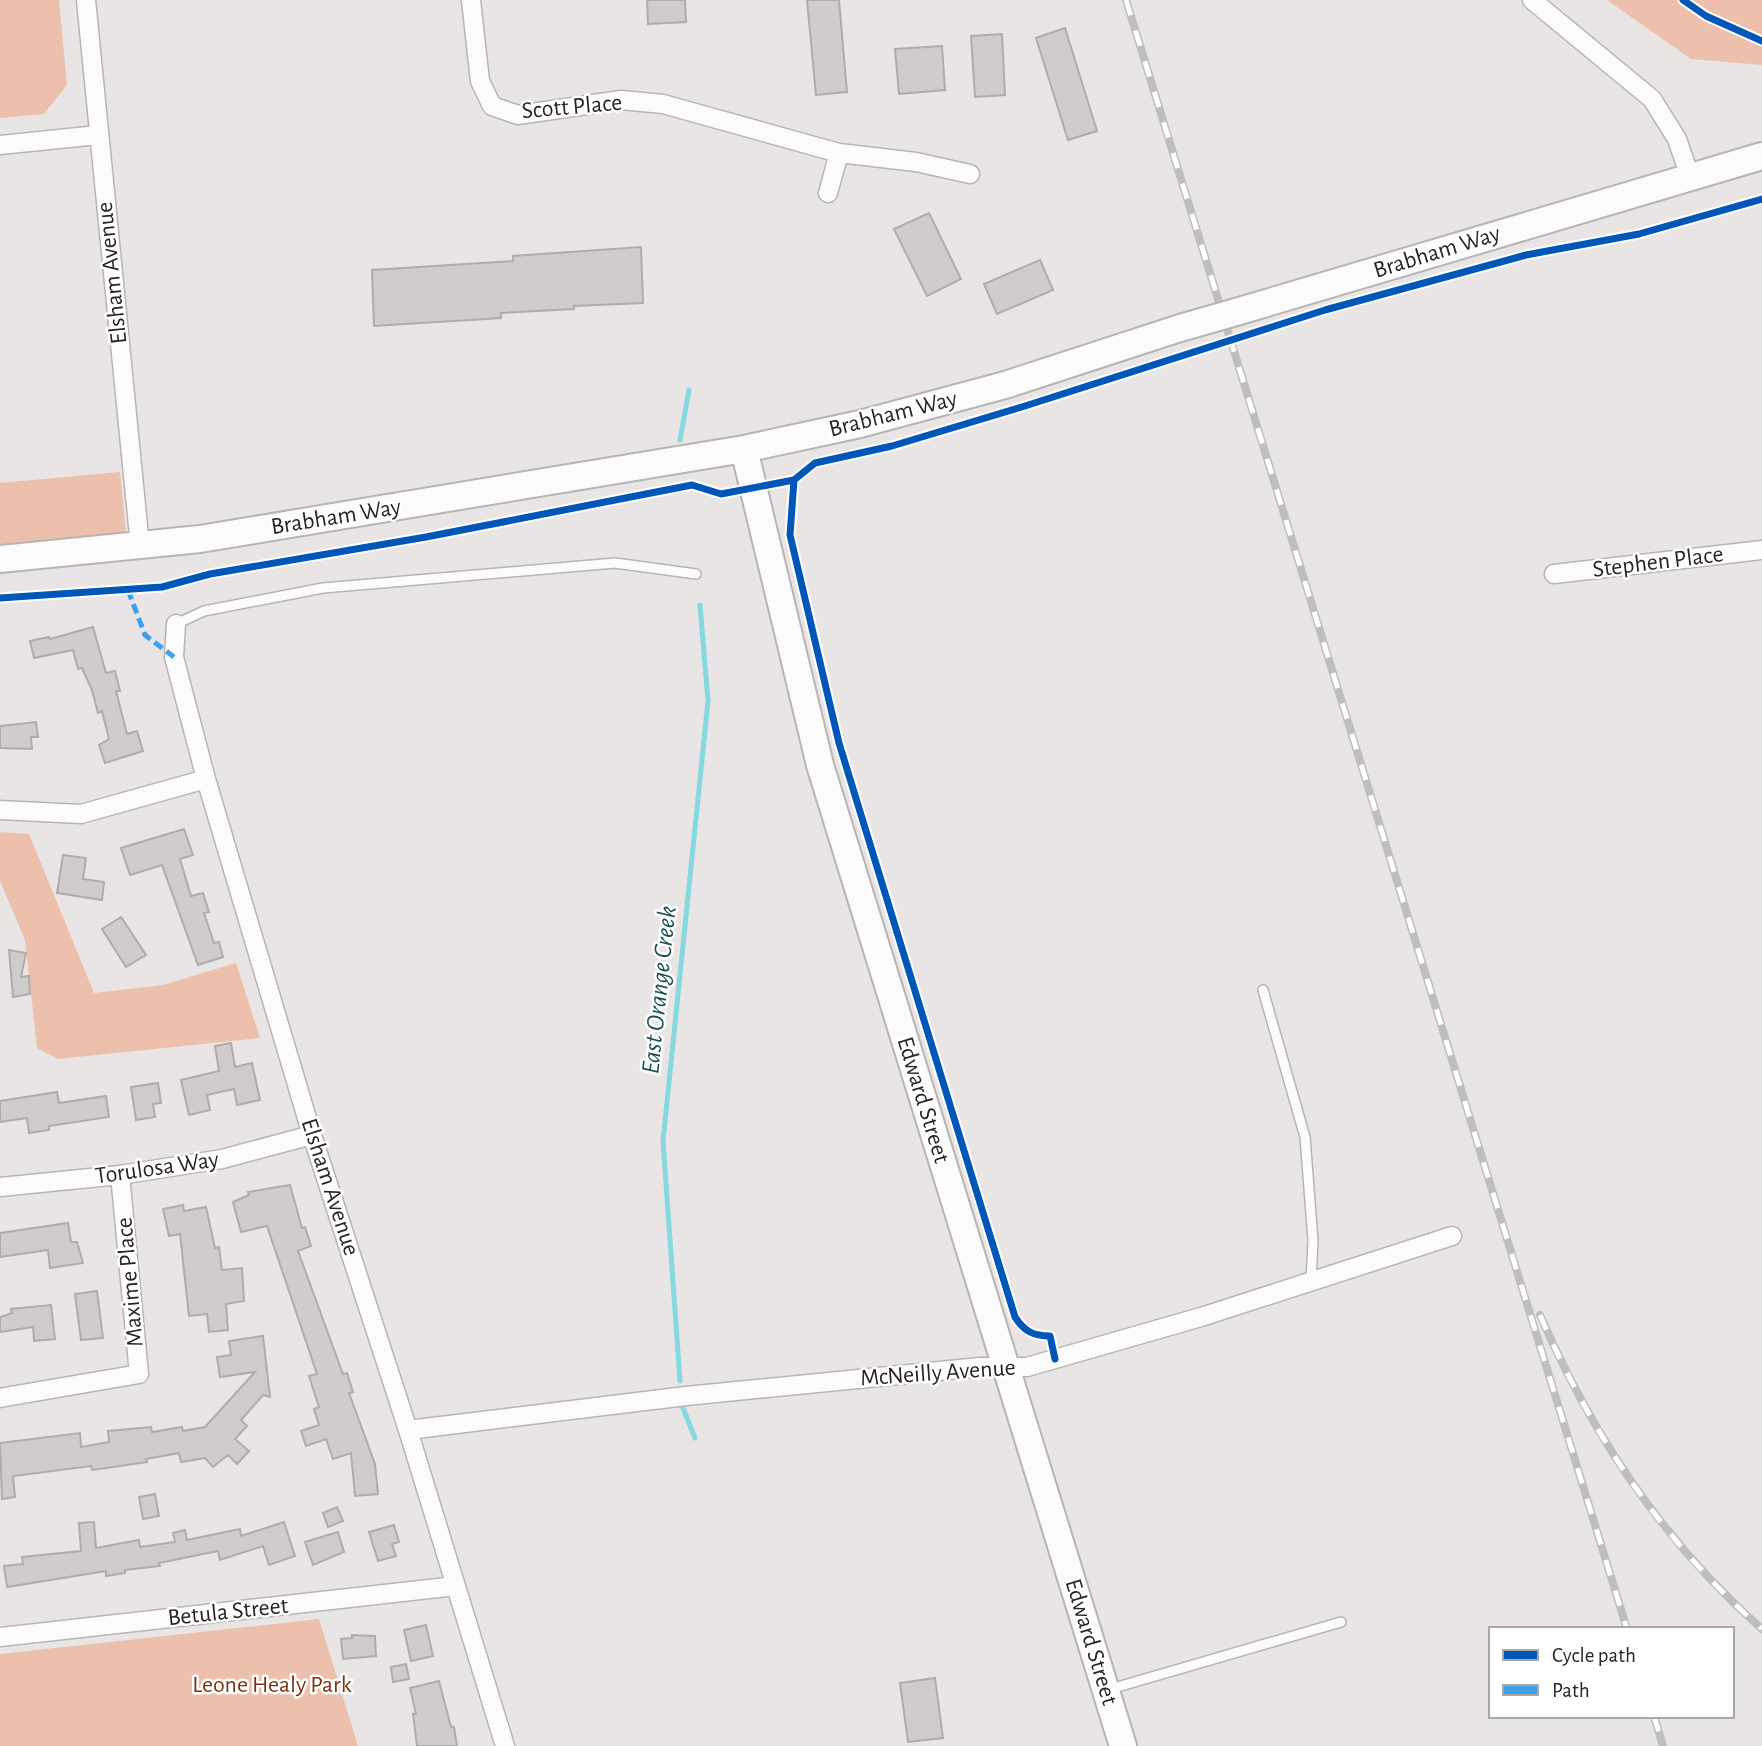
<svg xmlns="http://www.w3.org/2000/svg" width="1762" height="1746" font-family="'Alegreya Sans',sans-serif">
	<rect width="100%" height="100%" fill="#e9e5e4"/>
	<path fill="#edc0ad" d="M0 0H59L67 85 44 114 0 118Z
		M1607 0H1762V65L1691 59Z
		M120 472 126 534 0 547V483Z
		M0 832 29 834 94 993 163 985 236 963 260 1038 58 1059 37 1048 25 940 0 881Z
		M319 1619 358 1746H0V1654Z"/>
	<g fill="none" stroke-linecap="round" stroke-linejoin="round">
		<path stroke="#86d8e1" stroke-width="5" d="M680 440 689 390
			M680 1381 663 1141 708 701 700 605
			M683 1408 695 1438"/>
	</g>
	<path fill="#cfcccb" stroke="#afacab" stroke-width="2" d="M647 0H685L686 22 648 24Z
		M807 0H839L847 92 816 95Z
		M1065 28 1097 131 1068 140 1036 38Z
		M1002 34 1005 95 975 97 971 36Z
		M942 46 945 90 899 94 895 49Z
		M929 213 961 279 927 296 894 229Z
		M641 247 643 303 574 306V309L501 313V318L374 326 372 270 513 261V256Z
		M1040 260 1053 290 997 314 984 284Z
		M93 627 106 673 115 671 120 691H116L127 734 137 731 143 751 105 763 99 745 109 739 102 711 98 713 92 690 82 668 78 669 73 650 34 658 30 641 49 637 50 639Z
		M36 722 38 737H31L32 749 0 748V726Z
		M184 829 193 855 180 859 191 896 203 893 209 912 204 913 214 943 219 942 223 957 198 965 162 865 130 875 121 848Z
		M63 855 86 858 83 879 104 882 102 900 57 893Z
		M121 917 146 955 126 967 102 929Z
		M9 950 26 953 21 977 29 976 30 994 13 997Z
		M231 1043 235 1067 252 1063 260 1100 237 1105 234 1089 207 1095 210 1110 189 1115 181 1080 219 1071 215 1046Z
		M158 1083 161 1103 153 1104 155 1117 136 1120 131 1087Z
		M57 1092 59 1103 106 1096 109 1117 49 1126V1130L29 1133 27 1118 0 1122V1101Z
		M290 1185 302 1228 305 1227 311 1246 298 1251 340 1366 343 1374 347 1373 353 1392 349 1393 375 1464 378 1494 355 1496 351 1453 333 1459 326 1439 306 1446 301 1431 319 1425 314 1409 319 1407 309 1376 317 1374 267 1226 241 1232 233 1202 249 1195 248 1192Z
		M183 1205 184 1211 206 1207 215 1248 219 1247 222 1270 242 1268 244 1301 226 1304 228 1330 209 1332 207 1314 189 1316 180 1234 169 1236 163 1209Z
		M68 1223 71 1242H77L83 1263 50 1268 48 1250 0 1257V1233Z
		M97 1291 103 1338 81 1340 75 1294Z
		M51 1305 55 1339 34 1341 33 1327 0 1332V1317L12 1313 11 1309Z
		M263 1336 270 1397 263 1395 241 1420 247 1426 235 1439 249 1451 237 1464 228 1455 213 1467 205 1458 181 1462 179 1453 146 1459 147 1462 106 1468 92 1470 91 1466 13 1476 15 1497 2 1499 0 1443 80 1433 81 1447 109 1442 108 1431 151 1427 152 1432 182 1427 183 1431 205 1427 255 1372 220 1377 217 1357 231 1355 229 1341Z
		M155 1494 159 1516 143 1519 139 1497Z
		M337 1507 343 1521 328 1527 323 1513Z
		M94 1522 96 1548 139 1540 140 1547 175 1542 173 1533 185 1530 187 1540 240 1529 241 1536 284 1522 295 1556 269 1565 263 1546 220 1560 218 1551 159 1563 160 1566 125 1570V1573L106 1576V1571L7 1587 4 1566 23 1564 22 1557 81 1551 79 1523Z
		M394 1525 399 1542 392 1544 396 1556 378 1561 369 1532Z
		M338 1532 344 1552 313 1565 305 1542Z
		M426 1625 433 1656 411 1661 404 1630Z
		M352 1635 375 1636 376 1656 343 1659 341 1639 352 1638Z
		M406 1664 409 1679 393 1682 391 1667Z
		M935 1678 943 1738 908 1742 900 1683Z
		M439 1681 451 1727H454L457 1746H417L413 1714H416L410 1688Z"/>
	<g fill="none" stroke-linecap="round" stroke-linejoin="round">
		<g stroke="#b8b4b3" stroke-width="12">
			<path id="lane" d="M176 624 204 611 323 588 615 563 696 574
				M1263 990 1305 1137 1313 1240 1311 1282
				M1107 1690 1341 1622"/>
		</g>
		<g stroke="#b8b4b3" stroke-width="21">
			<path id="street" d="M86 0 140 546
				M471 0 480 81 492 106 518 115 621 100 663 104 839 153 916 162 970 174
				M1532 0 1652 99 1677 139 1690 177
				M0 145 98 135
				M828 193 839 153
				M1554 574 1762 550
				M176 624 174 657 206 779 312 1135 408 1430 505 1746
				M0 810 81 814 206 779
				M0 1187 120 1175 222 1159 312 1135
				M0 1398 139 1374 120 1175
				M408 1430 686 1396 980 1367H1027L1201 1317 1452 1236
				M0 1637 456 1586"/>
		</g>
		<g stroke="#b8b4b3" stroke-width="30">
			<path id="secondary" d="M1236 312 1762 156
				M744 449 820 765 1123 1746
				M0 559 200 539 744 449 860 424 1005 385 1180 328"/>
		</g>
		<use href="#lane" stroke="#fcfbfb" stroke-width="9"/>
		<use href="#street" stroke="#fcfbfb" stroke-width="18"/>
		<use href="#secondary" stroke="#fcfbfb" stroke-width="26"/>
		<g stroke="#bebebe" stroke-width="8">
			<path id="rail" d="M1126 0 1627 1629
				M1540 1315C1592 1435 1663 1542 1762 1629
				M1654 1716 1663 1746"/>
		</g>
		<use href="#rail" stroke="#fff" stroke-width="5" stroke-dasharray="16" stroke-linecap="butt"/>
		<g stroke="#b8b4b3" stroke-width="30" stroke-linecap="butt">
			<path id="secondary-bridge" d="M1180 328 1236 312"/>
		</g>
		<use href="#secondary-bridge" stroke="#fcfbfb" stroke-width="26"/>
		<path stroke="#3ea2ea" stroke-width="5" stroke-dasharray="10 5" stroke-linecap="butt" d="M128 590 145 635 174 657"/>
		<g stroke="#fff" stroke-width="11">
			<path id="cycleway" d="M1683 0 1706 16 1762 41
				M0 598 162 587 210 574 426 537 692 485 721 494 794 480
				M1055 1359 1050 1336C1033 1336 1024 1331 1015 1317L839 743 790 535 794 480 815 463 892 446 1025 406 1325 310 1526 255 1639 234 1762 199"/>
		</g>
		<use href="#cycleway" stroke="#0057b8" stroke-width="7"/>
	</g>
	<g text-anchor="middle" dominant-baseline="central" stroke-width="5" stroke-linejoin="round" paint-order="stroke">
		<g font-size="24" fill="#282523" stroke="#fff">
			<text transform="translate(572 107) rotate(-5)">Scott Place</text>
			<text transform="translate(1437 252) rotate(-17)">Brabham Way</text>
			<text transform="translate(112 273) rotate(-96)">Elsham Avenue</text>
			<text transform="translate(893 414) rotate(-14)">Brabham Way</text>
			<text transform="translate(336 517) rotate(-9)">Brabham Way</text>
			<text transform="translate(1658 562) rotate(-7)">Stephen Place</text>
			<text transform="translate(923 1100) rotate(73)">Edward Street</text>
			<text transform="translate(157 1168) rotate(-8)">Torulosa Way</text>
			<text transform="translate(330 1187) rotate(72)">Elsham Avenue</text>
			<text transform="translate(130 1282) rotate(-95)">Maxime Place</text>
			<text transform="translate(938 1373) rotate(-4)">McNeilly Avenue</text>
			<text transform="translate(228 1612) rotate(-6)">Betula Street</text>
			<text transform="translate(1091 1642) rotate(73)">Edward Street</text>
		</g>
		<g font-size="24" fill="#7b3410" stroke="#fff">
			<text x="272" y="1685">Leone Healy Park</text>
		</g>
		<g font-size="26" font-style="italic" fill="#1d5157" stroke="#fff">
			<text transform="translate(659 990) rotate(-84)">East Orange Creek</text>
		</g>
	</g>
	<rect x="1489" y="1627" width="245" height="91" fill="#ffffff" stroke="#a9a8a7" stroke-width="2"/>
	<rect x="1503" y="1650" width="35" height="10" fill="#0057b8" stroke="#a9a8a7" stroke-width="2"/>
	<text x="1552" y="1662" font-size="21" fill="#282523">Cycle path</text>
	<rect x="1503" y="1685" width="35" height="10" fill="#3ea2ea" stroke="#a9a8a7" stroke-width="2"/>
	<text x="1552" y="1697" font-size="21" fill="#282523">Path</text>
</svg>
